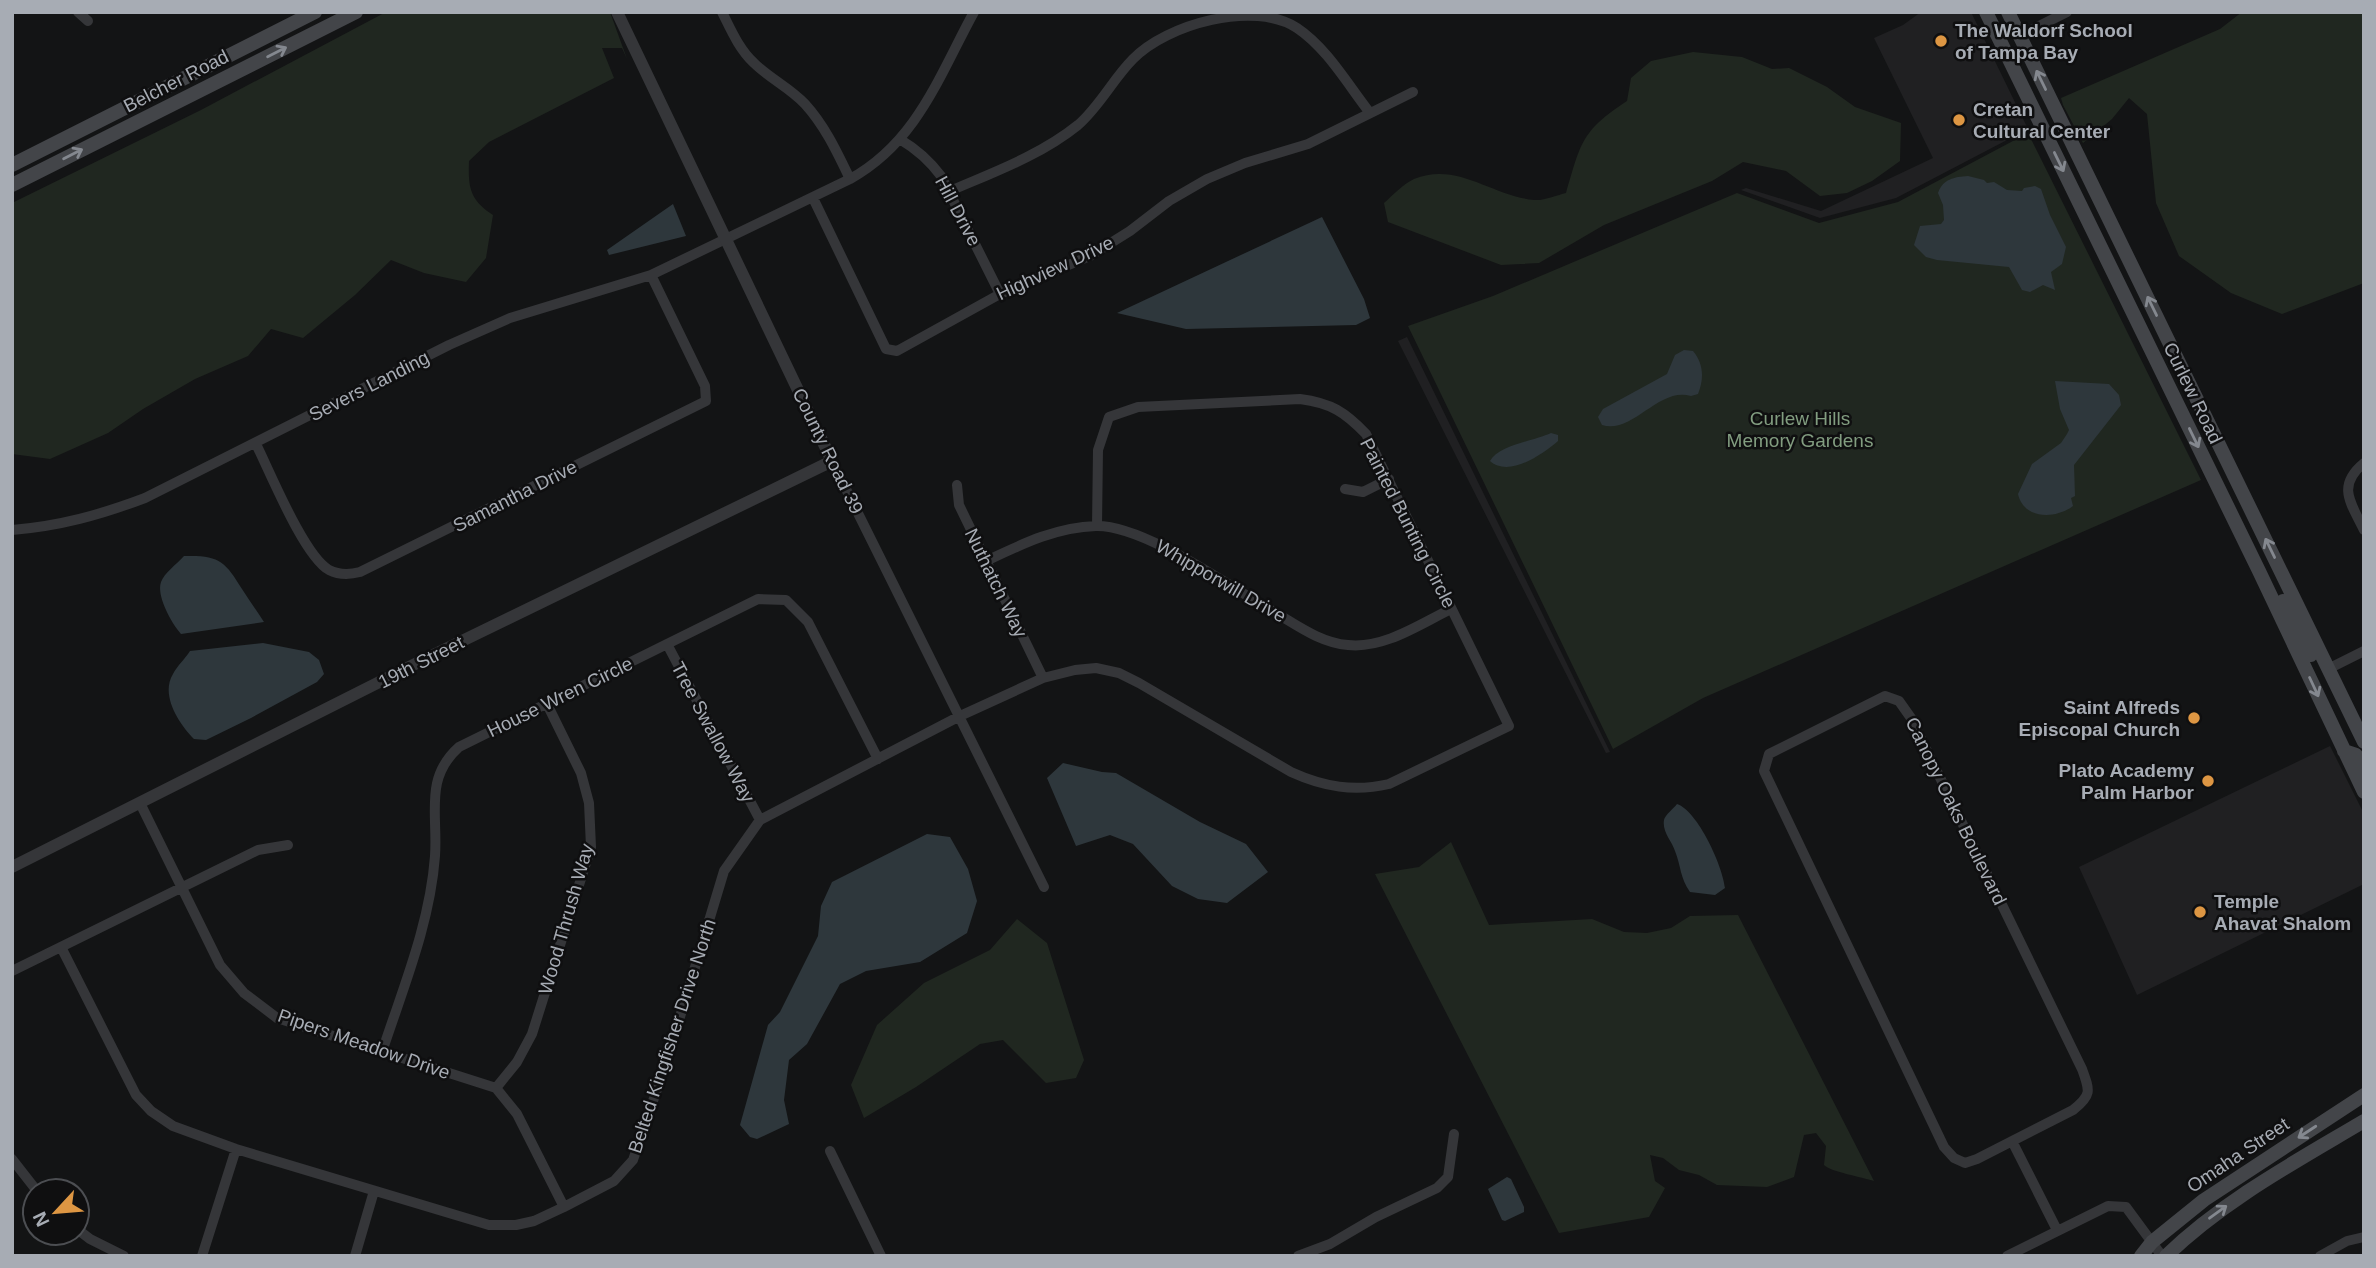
<svg xmlns="http://www.w3.org/2000/svg" width="2376" height="1268" font-family="Helvetica,sans-serif">
	<rect width="100%" height="100%" fill="#131415"/>
	<path fill="#202022" d="M1921 12H1971L2028 129 1896 198 1820 218 1741 190 1746 188 1821 211 1933 158 1874 38 1903 25Z
		M1407 337 1610 752 1606 753 1398 341Z
		M2330 746 2364 814V884L2137 995 2079 867Z"/>
	<path fill="#202720" d="M386 12H610L627 59 622 48H602L614 78 489 142 469 161C468 188 470 200 493 215L486 258 466 282 424 273 391 260 355 295 303 338 271 329 248 356 195 379 143 409 108 433 50 459 12 454V203L201 110Z
		M2242 12H2364V283L2282 314 2231 293 2179 256 2156 203 2147 114 2129 98 2112 119 2083 143 2063 105 2061 98 2220 29Z
		M1693 52 1742 57 1772 69 1789 68 1827 87 1855 107 1901 123 1900 161 1872 181 1847 193 1820 196 1786 171 1743 162 1712 181 1604 225 1539 263 1501 265 1388 222 1384 203C1393 195 1403 184 1414 179 1457 161 1492 196 1534 200 1544 201 1557 195 1566 193 1581 143 1581 131 1627 101L1631 78 1651 61Z
		M2028 133 2201 480 1703 698 1613 749 1408 326 1493 296 1737 193 1819 223 1898 202Z
		M1451 842 1489 925 1592 919 1624 932 1647 933 1671 928 1690 916 1738 915 1874 1181C1862 1177 1831 1172 1824 1165L1826 1146 1816 1133 1804 1135 1794 1177 1767 1187 1717 1185 1699 1175 1679 1170 1663 1158 1650 1155 1655 1181 1665 1188 1649 1217 1559 1233 1375 874 1419 867Z
		M1017 919 1047 943 1084 1060 1076 1078 1046 1083 1003 1040 980 1044 916 1087 864 1118 851 1085 877 1025 924 983 990 950Z"/>
	<path fill="#2e373c" d="M1968 176 1984 180 1987 183 1994 182 2007 190 2022 191 2024 188 2035 186 2041 189 2050 215 2066 247 2062 264 2051 272 2055 290 2043 285 2030 292 2022 290 2009 267 1937 260 1926 257 1914 245 1920 226 1941 224 1944 220 1943 205 1938 193C1943 179 1954 177 1968 176Z
		M673 204 686 236 609 255 607 250Z
		M1322 217 1364 299 1370 318 1356 325 1186 329 1117 313Z
		M1684 350 1693 351C1704 364 1704 379 1698 394L1691 396C1659 386 1632 435 1602 425L1598 417 1603 409 1667 374 1675 355Z
		M2055 381 2109 384 2119 395 2121 405 2074 465 2075 496 2071 498 2073 506C2056 519 2024 520 2018 494L2032 464 2061 443 2067 434 2069 430 2060 409Z
		M1551 433 1558 435V441C1543 454 1509 478 1490 461 1499 445 1534 441 1551 433Z
		M184 556C219 555 225 561 242 589 249 600 257 611 264 622L181 634C172 624 156 596 161 582 164 573 177 564 184 556Z
		M263 643 309 652 319 660 324 674 317 682 251 718 206 740 194 739C179 724 160 695 173 674 177 666 185 659 190 651Z
		M1063 763 1102 772 1116 773 1200 822 1246 844 1268 872 1227 903 1198 899 1172 886 1133 844 1110 835 1076 846 1047 778Z
		M1677 804C1698 811 1723 867 1725 888L1715 895 1690 892C1680 878 1681 866 1675 851 1672 841 1662 832 1664 820 1665 815 1674 808 1677 804Z
		M927 834 950 837 968 869 977 901 967 933 920 962 866 971 840 984 807 1044 789 1060 784 1100 789 1124 757 1139 750 1137 740 1125 768 1025 780 1012 818 936 821 906 832 882Z
		M1507 1177 1511 1179 1524 1207V1212L1505 1221 1502 1220 1488 1189Z"/>
	<g fill="none" stroke-linecap="round" stroke-linejoin="round">
		<path stroke="#353639" stroke-width="10" d="M78 12 88 21
			M722 12C731 30 739 49 754 63 769 78 790 88 805 104 825 126 837 152 850 179
			M2019 36 2067 12
			M901 140C918 150 929 160 941 176L1000 294
			M950 191C994 172 1041 155 1078 125 1100 106 1113 79 1133 59 1167 24 1254 0 1297 28 1327 48 1348 85 1370 113
			M813 198 886 349 897 351 1000 294 1090 256 1130 231 1169 201 1207 179 1245 163 1308 144 1413 92
			M256 444C270 472 304 556 329 570 339 575 349 575 360 572L706 401 705 386 651 275
			M832 461 1044 887
			M2364 463C2336 486 2351 503 2364 530
			M957 485 959 505 1043 678
			M1345 489 1363 492 1389 479
			M12 530C60 526 100 515 145 498L449 345 510 318 651 275 850 179C917 142 939 76 974 12
			M986 561C1020 545 1056 527 1096 526 1145 525 1231 588 1276 613 1298 626 1321 643 1348 645 1384 649 1420 624 1451 609
			M667 644 760 820
			M2328 669 2364 651
			M1885 696 1899 701 1911 718 2082 1069C2090 1091 2092 1095 2073 1110L1977 1159 1965 1163 1954 1158 1944 1147 1764 771 1769 754Z
			M140 803 220 965 244 993 277 1018 496 1088
			M61 947 136 1095 151 1111 173 1126 236 1149 489 1225H516L534 1221 564 1207 614 1181 633 1160 667 1060 724 871 760 820 960 716 1043 678 1075 670 1096 668 1119 673 1139 683 1291 772C1324 787 1354 792 1389 784L1509 726 1366 434C1345 412 1331 403 1300 399L1138 407 1109 417 1098 450 1097 526
			M12 971 258 850 288 845
			M382 1052C403 988 430 924 435 856 438 814 424 778 459 747L758 599 786 600 808 622 878 759
			M496 1088 517 1062 532 1034 591 847 589 803 581 773 547 704
			M496 1088 517 1114 564 1207
			M2012 1141 2057 1230
			M830 1151 881 1256
			M12 1159 37 1191
			M77 1229 90 1239 124 1256
			M202 1256 236 1149
			M355 1256 374 1191
			M1298 1256 1330 1244 1376 1217 1437 1188 1448 1177 1454 1134
			M2007 1256 2108 1206 2126 1207 2162 1256
			M2320 1256 2347 1241 2364 1237"/>
		<path stroke="#353639" stroke-width="12" d="M12 867 427 658 832 461 617 12"/>
		<path stroke="#434549" stroke-width="14" d="M1986 12 2259 571 2364 792
			M2008 12 2364 742
			M12 165 315 12
			M12 185 356 12
			M2283 601 2311 655
			M2344 751 2356 755 2364 765
			M2141 1256 2152 1242 2204 1200 2364 1095
			M2166 1256C2224 1200 2295 1162 2364 1121"/>
	</g>
	<defs><path id="oneway-shaft" d="M-6 0H5M1.5-3L5.5 0L1.5 3" fill="none" stroke-width="1.6" stroke-linecap="round" stroke-linejoin="round" transform="scale(1.75)"/></defs>
	<g stroke="#84888f">
		<use href="#oneway-shaft" transform="translate(277 52) rotate(-27)"/>
		<use href="#oneway-shaft" transform="translate(2041 80) rotate(-116)"/>
		<use href="#oneway-shaft" transform="translate(73 154) rotate(-27)"/>
		<use href="#oneway-shaft" transform="translate(2059 162) rotate(64)"/>
		<use href="#oneway-shaft" transform="translate(2152 306) rotate(-116)"/>
		<use href="#oneway-shaft" transform="translate(2194 438) rotate(64)"/>
		<use href="#oneway-shaft" transform="translate(2270 548) rotate(-116)"/>
		<use href="#oneway-shaft" transform="translate(2314 687) rotate(65)"/>
		<use href="#oneway-shaft" transform="translate(2307 1132) rotate(147)"/>
		<use href="#oneway-shaft" transform="translate(2218 1212) rotate(-36)"/>
	</g>
	<g fill="#dd9643" stroke="#0f0f10" stroke-width="2.5">
		<circle cx="1941" cy="41" r="7"/>
		<circle cx="1959" cy="120" r="7"/>
		<circle cx="2194" cy="718" r="7"/>
		<circle cx="2208" cy="781" r="7"/>
		<circle cx="2200" cy="912" r="7"/>
	</g>
	<g text-anchor="middle" dominant-baseline="central" stroke-width="5" stroke-linejoin="round" paint-order="stroke">
		<g font-size="19" font-weight="bold" fill="#a7acb4" stroke="#0f0f10" text-anchor="start">
			<text x="1955" y="30">The Waldorf School<tspan x="1955" dy="22">of Tampa Bay</tspan></text>
			<text x="1973" y="109">Cretan<tspan x="1973" dy="22">Cultural Center</tspan></text>
			<text x="2180" y="707" text-anchor="end">Saint Alfreds<tspan x="2180" dy="22">Episcopal Church</tspan></text>
			<text x="2194" y="770" text-anchor="end">Plato Academy<tspan x="2194" dy="22">Palm Harbor</tspan></text>
			<text x="2214" y="901">Temple<tspan x="2214" dy="22">Ahavat Shalom</tspan></text>
		</g>
		<g font-size="19" fill="#a7acb4" stroke="#0f0f10">
			<text transform="translate(176 81) rotate(-27)">Belcher Road</text>
			<text transform="translate(958 211) rotate(62)">Hill Drive</text>
			<text transform="translate(1055 268) rotate(-25)">Highview Drive</text>
			<text transform="translate(369 386) rotate(-27)">Severs Landing</text>
			<text transform="translate(2193 393) rotate(64)">Curlew Road</text>
			<text transform="translate(828 451) rotate(64)">County Road 39</text>
			<text transform="translate(515 496) rotate(-27)">Samantha Drive</text>
			<text transform="translate(1408 523) rotate(63)">Painted Bunting Circle</text>
			<text transform="translate(1221 581) rotate(30)">Whipporwill Drive</text>
			<text transform="translate(996 583) rotate(64)">Nuthatch Way</text>
			<text transform="translate(421 662) rotate(-27)">19th Street</text>
			<text transform="translate(560 697) rotate(-26)">House Wren Circle</text>
			<text transform="translate(713 732) rotate(62)">Tree Swallow Way</text>
			<text transform="translate(1956 811) rotate(64)">Canopy Oaks Boulevard</text>
			<text transform="translate(566 919) rotate(-74)">Wood Thrush Way</text>
			<text transform="translate(672 1036) rotate(-72)">Belted Kingfisher Drive North</text>
			<text transform="translate(364 1044) rotate(19)">Pipers Meadow Drive</text>
			<text transform="translate(2238 1155) rotate(-34)">Omaha Street</text>
		</g>
		<g font-size="19" fill="#829d80" stroke="#0f0f10">
			<text x="1800" y="418">Curlew Hills<tspan x="1800" dy="22">Memory Gardens</tspan></text>
		</g>
	</g>
	<rect width="2376" height="1268" fill="none" stroke="#a7acb4" stroke-width="28"/>
	<g transform="translate(56 1212) rotate(244)"><circle r="33" fill="#0f0f10" stroke="#4c4e52" stroke-width="2"/>
	<path d="M0-5L12 26L0 18L-12 26Z" fill="#dd9643"/>
	<text y="-10" font-size="19" font-weight="bold" text-anchor="middle" fill="#a7acb4">N</text>
	</g>
</svg>
